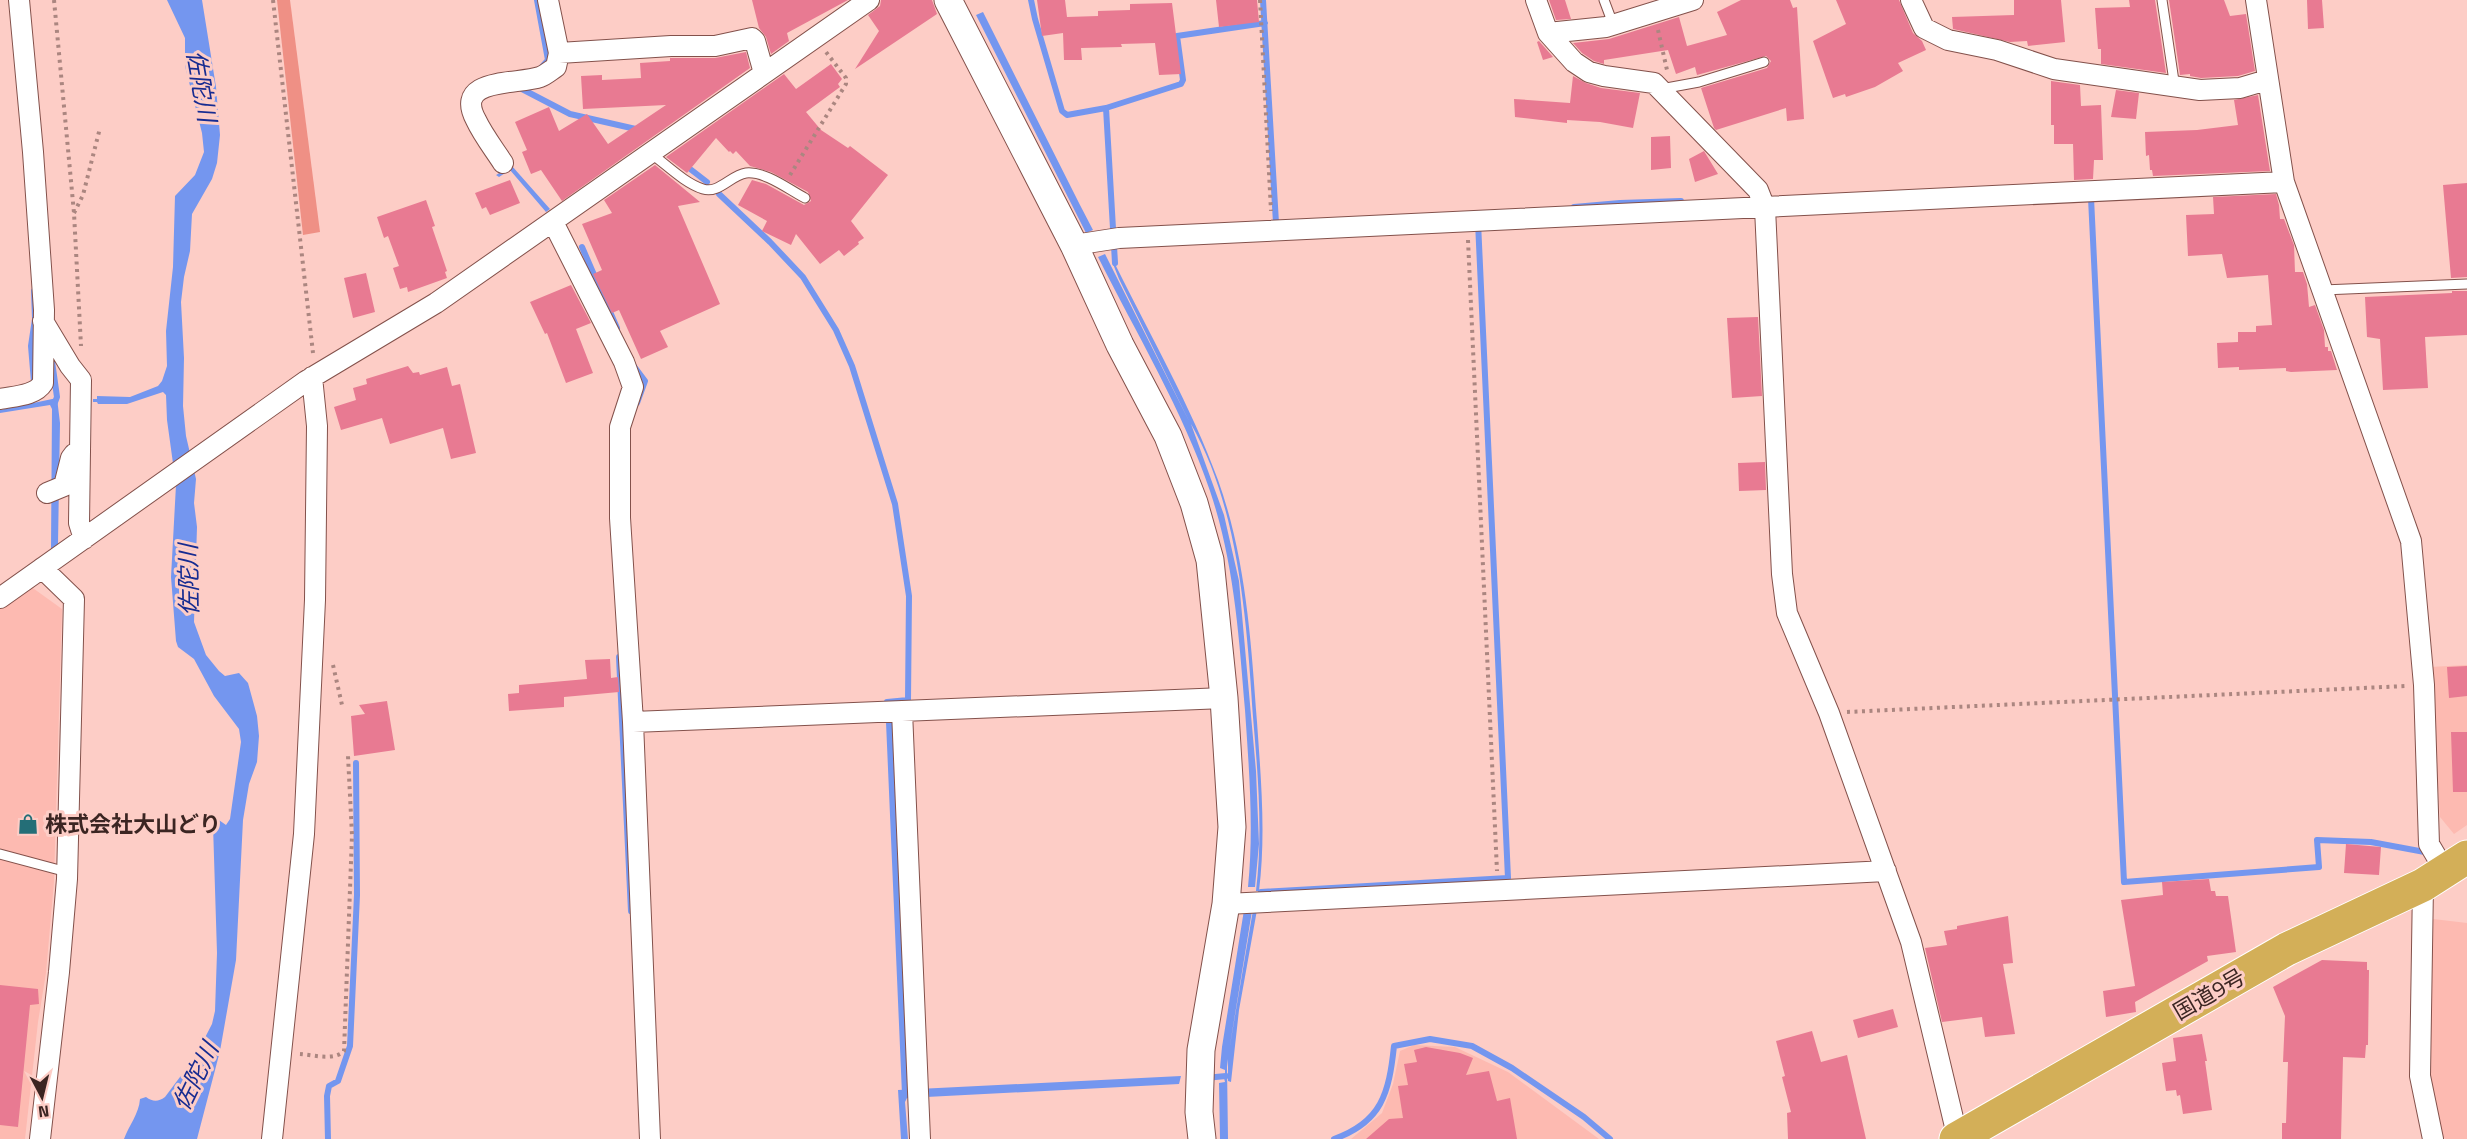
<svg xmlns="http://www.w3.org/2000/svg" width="2467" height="1139" font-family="'Titillium Web','Noto Sans JP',sans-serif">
	<rect width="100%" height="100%" fill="#fdcdc6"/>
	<path fill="#fdbab1" d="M30 586 62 609 54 882 46 973 38 1022 25 1139H0V607Z
		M2467 665V825L2454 834 2440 817 2430 667Z
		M2433 919 2467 923V1139H2446L2441 1135 2430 1078Z
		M1414 1045 1455 1047 1508 1072 1599 1139H1351L1382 1113 1393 1084 1400 1051Z"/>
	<path fill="#ef9085" d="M277 0H290L320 232 303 235Z"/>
	<path fill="#7496ef" d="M167 0H202L216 87 220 135 217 163 212 179 192 214 190 251 184 277 181 302 184 358 183 406 186 436 196 479 194 503 197 527 194 622 206 655 219 671 225 676 239 673 248 683 257 716 259 736 257 762 249 784 243 820 236 960 220 1051 197 1139H124C129 1125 139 1114 140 1099L146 1097C153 1102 158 1102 165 1097L195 1057 212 1024 215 1011 217 953 213 825 216 818 226 825 230 819 241 742 239 729 214 696 194 659 178 647 176 641 171 577 176 485 167 420 166 395 163 392 127 404H98L97 402H93V399H97V396L130 397 158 386 162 381 167 366 166 331 173 267 175 196 195 175 204 152 202 133 185 66V38Z
		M983 12 1080 205 1093 230 1086 233 976 15Z
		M512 166 550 209 546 212 510 170 499 177 496 175Z
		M1105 254 1189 421 1119 279 1113 264 1114 255 1117 256 1116 266C1151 337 1191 406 1218 480 1246 558 1251 641 1257 722 1261 779 1266 835 1259 891H1256C1263 833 1258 775 1253 717 1247 623 1239 508 1191 424L1224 515 1239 581 1256 771 1259 844 1255 887H1248C1254 828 1249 769 1245 710 1239 636 1234 562 1210 491 1183 411 1136 333 1098 257Z
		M57 398 60 423 58 544 51 549 52 409 50 405 0 413V410Z
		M1244 910 1252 911 1229 1051 1253 910H1257L1239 1010 1231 1082 1228 1081V1059L1227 1067 1228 1139H1220L1219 1083 1225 1082 1223 1074H1225V1070L1220 1068 1222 1047Z
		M1181 1076 1179 1084 907 1098 905 1102 908 1139H901L898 1090Z"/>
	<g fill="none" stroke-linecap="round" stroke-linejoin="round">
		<path stroke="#7496ef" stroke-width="6" d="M537 0 548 60 541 68
			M1031 0 1035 19 1062 111 1067 115 1106 108 1181 84 1183 80 1177 36 1265 23
			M1263 0 1276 223H1280
			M520 85V88L570 114 640 130
			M1106 108 1115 263
			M685 165 707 182
			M719 194 770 242 803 277 836 330 852 366 895 504 909 596 908 700 887 702
			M2091 198 2124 882 2319 867 2317 840 2371 842 2430 853
			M1574 207 1620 203 1681 201
			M582 247 617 328
			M34 291 35 319 31 346 34 382
			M51 354 57 397 54 405
			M633 365 645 381 637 403
			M619 657 631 911
			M889 722 905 1094
			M1261 892 1508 878 1478 222
			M1205 1078 1226 1076
			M328 1139 327 1096 329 1086 338 1081 350 1046 357 895 356 763
			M1334 1139C1382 1122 1389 1093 1394 1046L1430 1039 1472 1046 1512 1068 1584 1117 1610 1139"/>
	</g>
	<path fill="#e87a92" d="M752 0H848L787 33 789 41 771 54 766 37 759 28Z
		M881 0H932L937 14 855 69 879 31 868 15 880 6Z
		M1037 0H1065L1067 17 1098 16V11L1130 10V4L1172 3 1181 74 1159 75 1155 43 1121 44 1122 47 1081 48 1082 60H1064L1063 33 1042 36Z
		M1216 0H1257L1259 22 1219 27Z
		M1549 0H1565L1571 19 1556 20Z
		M1741 0H1790L1793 8 1797 7 1804 119 1787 121 1786 108 1716 130 1714 128 1701 88 1767 68 1771 61 1766 56 1697 75 1695 67 1676 74 1668 50 1604 60V64L1594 61 1582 53 1573 43 1609 39 1679 17 1687 46 1727 35 1717 12Z
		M1836 0H1899L1913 33 1922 41 1926 50 1898 63 1903 71 1875 87 1846 97 1845 94 1833 98 1813 41 1846 24Z
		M2014 0H2061L2065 42 2028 46 2027 41 2010 42 1953 29 1952 17 2014 15Z
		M2129 0H2155L2166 73 2101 64V49H2098L2095 8 2130 7Z
		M2169 0H2224L2230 16 2246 14 2255 71 2238 76 2201 78 2190 76V74L2180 75Z
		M2307 0H2322L2324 28 2308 29Z
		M1539 41 1553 57 1543 60 1537 42Z
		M746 52 750 68 562 201 541 170 531 174 522 152 527 150 515 122 549 107 559 131 587 114 608 144 666 105 583 109 581 76 602 75V80L641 78 640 63 670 61V58H715Z
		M831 64 842 79 838 84 840 87 806 112 821 130 848 148 850 146 888 175 851 221 864 238 858 242 859 244 844 256 839 250 820 264 796 234 791 245 762 231 767 221 738 205 752 180 766 184 804 205 811 201 808 192 771 172 750 166 736 151 733 154 730 151 729 152 716 138 687 173 666 157 784 74 796 89Z
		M1573 76 1586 83 1601 88 1640 93 1633 128 1600 122 1567 120V123L1515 117 1514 99 1570 103Z
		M2051 81 2080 85 2081 106 2101 105 2103 160H2094L2093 179 2074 180 2073 144H2054V125H2051Z
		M2116 90 2139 93 2136 119 2111 117Z
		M2258 95 2270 171 2153 176 2152 170H2150L2149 155 2146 156 2145 132 2197 130 2238 125 2234 100Z
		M1670 136 1671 168 1651 170V137Z
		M1704 151 1718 174 1695 182 1689 159Z
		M655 165 700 202 678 206 720 304 660 331 668 347 641 359 619 310 612 313 593 274 602 270 582 224 612 213 604 200Z
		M510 180 520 203 490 215 486 207 482 209 475 193Z
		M2467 183V277L2451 278 2443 185Z
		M2276 194 2279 205 2280 219H2284L2294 245 2295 272H2303L2307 284 2309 307 2315 305 2324 330 2325 347H2328V351H2331L2337 370 2291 372 2286 371V368L2239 370V367L2218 368 2217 343 2238 342V332H2256V326L2272 325 2268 275 2227 278 2222 254 2188 256 2186 215 2214 214 2213 197Z
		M426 200 435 226 432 227 447 271 445 272 447 278 408 292 407 287 400 289 393 268 399 266 388 236 384 238 377 217Z
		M366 273 375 312 353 318 344 278Z
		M571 285 591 323 576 329 593 373 566 383 547 333 545 334 530 302Z
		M2452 291H2467V335L2425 337 2428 388 2383 390 2380 339 2367 337 2365 297 2452 293Z
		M1758 317 1762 396 1732 398 1727 318Z
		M408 366 413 373 419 372 420 375 447 367 452 386 460 384 476 453 451 459 443 428 390 444 382 418 341 430 334 407 356 400 353 388 367 384 366 379Z
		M1765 462 1766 490 1739 491 1738 463Z
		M610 659 611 678 618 677 619 692 564 697V707L509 711 508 694 519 693V685L587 679 585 660Z
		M2467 666V696L2449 698 2447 667Z
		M387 701 395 750 354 756 351 716 365 714 359 705Z
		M2451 732H2467V792H2453Z
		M2346 844 2381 847 2379 875 2344 873Z
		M2209 879 2211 891H2215L2216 896H2228L2236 952 2207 956 2208 961 2135 1002 2136 1012 2106 1017 2103 991 2135 986 2121 900 2163 895 2162 882Z
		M2008 916 2013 963 2003 964 2015 1034 1985 1037 1982 1017 1942 1022 1925 948 1947 945 1944 931 1957 929V926Z
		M2322 960 2367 962V970H2369L2368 1045H2366L2365 1058 2343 1057 2341 1139H2282V1123H2286L2288 1062H2283L2285 1016 2273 987Z
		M0 985 38 989 39 1004 30 1005 18 1127 0 1125Z
		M1893 1009 1898 1027 1858 1038 1853 1020Z
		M1812 1031 1821 1062 1847 1055 1866 1139H1788L1787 1113 1791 1112 1782 1077 1785 1076 1776 1041Z
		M2202 1034 2207 1061H2205L2212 1110 2183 1114 2180 1095 2177 1096 2176 1090 2166 1091 2162 1063 2176 1061 2173 1038Z
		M1426 1047 1460 1053 1473 1058 1466 1075 1489 1071 1497 1101 1510 1098 1517 1139H1366L1389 1119 1403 1118 1398 1086 1408 1085 1404 1064 1417 1062 1414 1050Z"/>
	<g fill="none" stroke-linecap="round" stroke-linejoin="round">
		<g stroke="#83514b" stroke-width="11">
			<path id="lane" d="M1604 0 1613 24
				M2162 0 2175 88
				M1661 89 1699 82 1764 62
				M649 152C666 164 684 183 703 189 719 194 731 175 746 173 765 171 788 189 805 198
				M2323 290 2467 284
				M0 854 67 872"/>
		</g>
		<g stroke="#83514b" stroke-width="22">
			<path id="street" d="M1536 0 1548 33 1574 62 1589 72 1604 76 1654 83 1758 190 1765 208 1782 574 1787 613 1829 713 1911 942 1958 1139
				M1911 0 1924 28 1948 40 1997 50 2054 69 2200 90 2240 88 2267 80
				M2256 0 2284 182 2411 541 2424 685 2429 844 2445 871
				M1548 33 1606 27 1693 0
				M559 53 671 46H715L752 38 755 41 764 73
				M503 163C494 149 483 135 476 120 453 77 517 85 540 77 546 75 551 70 556 67L559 53 548 0
				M553 222 624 362 633 387 620 427V518L633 722 650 1139
				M1074 245 1119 238 2284 182
				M43 321 70 366 81 380 79 523 84 539
				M0 399C14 396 35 396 43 383L44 310 33 152 19 0
				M47 493 64 486 71 458 74 454
				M0 598 306 381 436 303 869 0
				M902 711 920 1139
				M633 722 1224 698
				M2423 885 2420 1076 2433 1139
				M1226 904 1886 871
				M40 1139 59 972 67 879 74 599 42 568
				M272 1139 304 834 315 600 317 426 312 377"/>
		</g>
		<g stroke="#83514b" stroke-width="29">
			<path id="secondary" d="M948 0 1074 245 1120 345 1168 436 1194 503 1210 560 1224 698 1232 827 1226 904 1201 1050 1199 1112 1202 1139"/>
		</g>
		<g stroke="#fff" stroke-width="35">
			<path id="highway" d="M1956 1139 2287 949 2423 885 2467 857"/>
		</g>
		<path stroke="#ab8680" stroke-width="4" stroke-dasharray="3 4.5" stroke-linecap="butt" d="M54 0 74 213 81 346
			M273 0 313 353
			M1260 0 1271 211
			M1658 30 1667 70
			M790 175 846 84V78L826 52
			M74 213 83 195 100 128
			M1468 240 1497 871
			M333 665 342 705
			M1847 712 2406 686
			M300 1054C314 1055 334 1061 344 1051L352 835 348 756"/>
		<use href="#lane" stroke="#fff" stroke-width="9"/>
		<use href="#street" stroke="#fff" stroke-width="20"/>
		<use href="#secondary" stroke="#fff" stroke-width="27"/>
		<use href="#highway" stroke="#d3af58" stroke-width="33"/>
	</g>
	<defs>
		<g id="shop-bare" transform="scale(1.62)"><path d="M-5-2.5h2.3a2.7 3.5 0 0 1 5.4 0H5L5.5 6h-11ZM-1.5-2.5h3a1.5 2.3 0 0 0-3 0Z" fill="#246e77" stroke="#fdcdc6" stroke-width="2.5" paint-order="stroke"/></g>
	</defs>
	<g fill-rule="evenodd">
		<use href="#shop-bare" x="28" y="824"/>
	</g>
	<g text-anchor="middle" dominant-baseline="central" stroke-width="6" stroke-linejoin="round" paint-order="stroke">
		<g font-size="22" font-weight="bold" fill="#3b2522" stroke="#fdcdc6" text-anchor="start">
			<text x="45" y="824">株式会社大山どり</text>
		</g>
		<g font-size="22" fill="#3b2522" stroke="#fdcdc6">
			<text transform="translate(2209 994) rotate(-30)">国道9号</text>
		</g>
		<g font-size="24" font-style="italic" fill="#172c91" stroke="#fdcdc6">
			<text transform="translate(202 86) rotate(80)">佐陀川</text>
			<text transform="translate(188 580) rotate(-91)">佐陀川</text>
			<text transform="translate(195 1076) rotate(-64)">佐陀川</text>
		</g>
	</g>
	<g transform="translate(42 1097) rotate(173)" stroke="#fdcdc6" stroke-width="4.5" paint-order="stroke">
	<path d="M0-4.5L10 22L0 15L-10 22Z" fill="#3b2522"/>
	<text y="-9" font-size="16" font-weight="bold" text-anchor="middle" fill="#3b2522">N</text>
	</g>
</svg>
